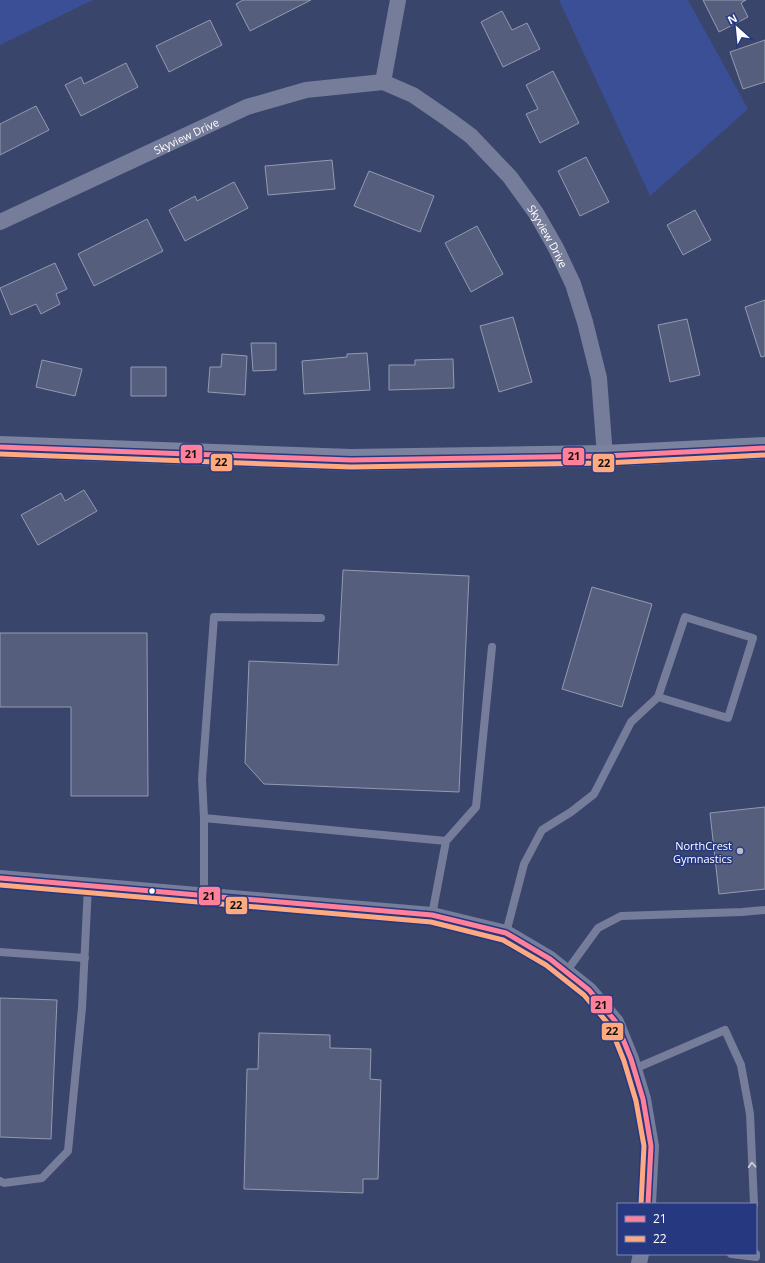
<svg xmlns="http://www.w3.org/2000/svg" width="765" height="1263" font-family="'Open Sans',sans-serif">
	<rect width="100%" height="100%" fill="#3a456c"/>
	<path fill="#3b4f96" d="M0 0H93L0 45Z
		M559 0H688L748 109 650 196Z"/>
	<path fill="#565e7d" stroke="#939ab1" d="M243 0H311L250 31 236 4Z
		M703 0H746L741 3 748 17 719 32Z
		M502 11 512 30 527 23 540 49 503 67 481 22Z
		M210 20 222 45 169 72 156 46Z
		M765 40V82L743 89 730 52Z
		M126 63 138 87 81 116 65 85 81 77 84 84Z
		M553 71 579 123 540 143 526 114 538 109 526 85Z
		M36 106 49 130 0 155V124Z
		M586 157 609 202 580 216 558 171Z
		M332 160 335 189 268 195 265 166Z
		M369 171 434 196 420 232 354 206Z
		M234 182 248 208 185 241 169 210 195 196 197 201Z
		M695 210 711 240 683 255 667 225Z
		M147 219 163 251 94 286 78 254Z
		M477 226 503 274 471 292 445 243Z
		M55 263 67 289 56 294 60 304 41 314 36 304 11 315 0 288Z
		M765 300V356L761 357 745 307Z
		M513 317 532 382 499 392 480 326Z
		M687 319 700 375 670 382 658 325Z
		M251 343H276V370L253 371Z
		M367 353 370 390 304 394 302 361 347 357V354Z
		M222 354 247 356 245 395 208 392 210 367H221Z
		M453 359 454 388 389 390V365H415V360Z
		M42 360 82 369 75 396 36 387Z
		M131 367H166V396H131Z
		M84 490 97 511 38 545 21 515 61 493 65 501Z
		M343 570 469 576 459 792 264 784 245 763 249 661 338 665Z
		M592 587 652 604 622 707 562 689Z
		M0 633H147L148 796H71V707H0Z
		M765 807V889L719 894 710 813Z
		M0 998 57 1000 51 1139 0 1137Z
		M259 1033 330 1035V1048L371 1049 370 1079 381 1080 378 1179H363V1193L244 1189 247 1069H258Z"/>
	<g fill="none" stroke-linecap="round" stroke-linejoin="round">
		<path stroke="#767d9a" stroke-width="8" d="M204 818 202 779 214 617 321 618
			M446 841 476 807 492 647
			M204 896V818L446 841 432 915
			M506 933 524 864 542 830 571 812 594 794 631 722 658 697 685 617 753 638 728 718 658 697
			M0 952 85 958
			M566 972 598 928 621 916 742 912 765 910
			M634 1069 725 1030 741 1065 750 1114 754 1204
			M0 1181 4 1183 42 1178 68 1151 82 1008 88 886
			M731 1254 756 1257V1254"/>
		<g stroke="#767d9a" stroke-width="16">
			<path d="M383 82 398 0"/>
			<path id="s1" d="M0 222 247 107 306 90 383 82 413 95 448 119 471 136 510 177 536 213 556 248 573 284 585 322 599 378 605 456"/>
			<path d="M0 878 432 915 506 933 550 959 589 990 616 1022 631 1059 643 1099 651 1146 648 1204"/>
			<path d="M639 1263 641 1254"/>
		</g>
		<path stroke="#7b829f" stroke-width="22" d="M0 447 351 460 605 456 765 448"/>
		<g stroke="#263880" stroke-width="8">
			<path id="bus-1" d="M0 447 351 460 605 456 765 448
				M0 878 432 915 506 933 550 959 589 990 616 1022 631 1059 643 1099 651 1146 648 1204"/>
		</g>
		<g stroke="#263880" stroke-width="8">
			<path id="bus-2" d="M0 454 351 467 605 463 765 455
				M0 885 431 922 503 940 546 965 584 995 610 1026 624 1061 636 1101 644 1146 641 1204"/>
		</g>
		<use href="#bus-1" stroke="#ff8098" stroke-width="5"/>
		<use href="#bus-2" stroke="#ffa980" stroke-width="5"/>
	</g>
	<defs><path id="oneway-chevron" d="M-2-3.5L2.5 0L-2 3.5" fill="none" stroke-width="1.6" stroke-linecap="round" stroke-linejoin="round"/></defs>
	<use stroke="#cfd2dc" href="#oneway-chevron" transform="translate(752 1165) rotate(-93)"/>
	<circle fill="#babecc" stroke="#263880" stroke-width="1.5" cx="740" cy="851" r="4"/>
	<circle fill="#fff" stroke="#263880" stroke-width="1.5" cx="152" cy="891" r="3.5"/>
	<g text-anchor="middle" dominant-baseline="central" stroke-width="3" stroke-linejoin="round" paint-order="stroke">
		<g font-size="11" fill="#fff" stroke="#263880">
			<text stroke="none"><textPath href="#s1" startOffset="205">Skyview Drive</textPath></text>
			<text stroke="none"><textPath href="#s1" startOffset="642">Skyview Drive</textPath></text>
		</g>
		<g font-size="11" fill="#fff" stroke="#263880" text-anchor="end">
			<text x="732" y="845">NorthCrest<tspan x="732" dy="13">Gymnastics</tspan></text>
		</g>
	</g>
	<g stroke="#263880" stroke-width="1.5">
		<rect x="180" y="444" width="23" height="20" rx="4" fill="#ff8098"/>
		<rect x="562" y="447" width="23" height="19" rx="4" fill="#ff8098"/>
		<rect x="210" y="453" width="23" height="19" rx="4" fill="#ffa980"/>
		<rect x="592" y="453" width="23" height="20" rx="4" fill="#ffa980"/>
		<rect x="198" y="886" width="23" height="20" rx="4" fill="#ff8098"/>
		<rect x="225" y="896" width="23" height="19" rx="4" fill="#ffa980"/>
		<rect x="590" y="995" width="23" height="19" rx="4" fill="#ff8098"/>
		<rect x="601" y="1022" width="23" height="19" rx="4" fill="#ffa980"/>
	</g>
	<g font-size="11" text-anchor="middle" font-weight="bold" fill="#111">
		<text x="191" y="458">21</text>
		<text x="574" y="460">21</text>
		<text x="221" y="466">22</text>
		<text x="604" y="467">22</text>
		<text x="209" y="900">21</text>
		<text x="236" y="909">22</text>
		<text x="601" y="1009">21</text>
		<text x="612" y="1035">22</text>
	</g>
	<rect x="617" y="1203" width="140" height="52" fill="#263880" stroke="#7d88b3"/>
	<rect x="625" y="1216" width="20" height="6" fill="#ff8098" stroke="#7d88b3"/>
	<text x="653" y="1223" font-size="12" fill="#ffffff">21</text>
	<rect x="625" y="1236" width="20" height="6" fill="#ffa980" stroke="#7d88b3"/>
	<text x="653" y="1243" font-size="12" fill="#ffffff">22</text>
	<g transform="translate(737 28) rotate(333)" stroke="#263880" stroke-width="3" paint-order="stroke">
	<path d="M0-3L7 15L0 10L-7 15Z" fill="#ffffff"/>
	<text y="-6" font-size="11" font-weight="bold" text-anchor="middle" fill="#ffffff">N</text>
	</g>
</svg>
